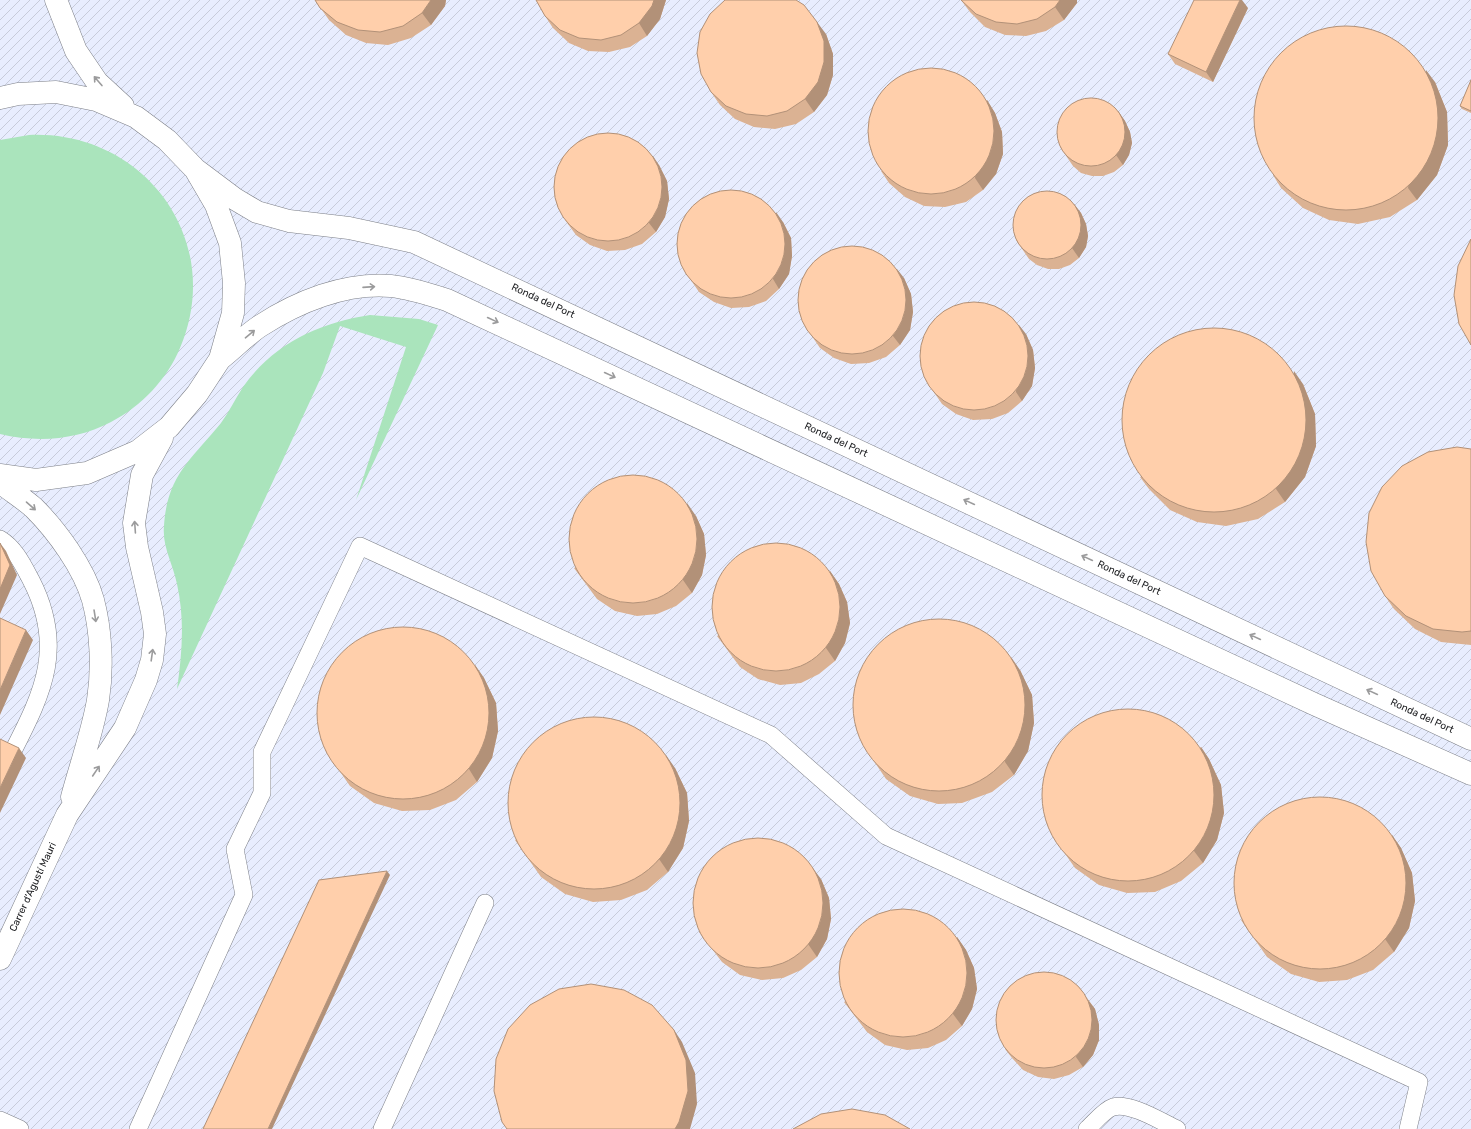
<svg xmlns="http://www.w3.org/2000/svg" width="1471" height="1129" font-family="Rubik,sans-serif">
	<defs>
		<pattern id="industrial-furrows" width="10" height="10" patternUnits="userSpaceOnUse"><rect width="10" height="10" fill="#e8edfe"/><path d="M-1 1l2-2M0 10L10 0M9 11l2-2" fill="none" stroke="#c7cbda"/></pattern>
	</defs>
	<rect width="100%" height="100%" fill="#f4f7fe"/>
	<path fill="url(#industrial-furrows)" d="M0 0H1471V1129H0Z"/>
	<path fill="#aae4bc" d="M29 135C144 130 226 240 180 348 167 379 142 406 111 422 77 440 38 443 0 434V140Z
		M370 315 419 319 438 325 356 500 406 347 340 326 323 373 177 689C182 654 185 620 177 584 173 564 162 547 164 526 167 475 192 459 221 423 229 412 235 399 243 387 274 343 319 323 370 315Z"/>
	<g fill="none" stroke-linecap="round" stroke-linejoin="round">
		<g stroke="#7c7f87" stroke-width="18">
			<path id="lane" d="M0 539C15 548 23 565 31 580 65 646 44 691 13 751
				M0 1120 20 1129
				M138 1129 244 895 235 849 262 793V752L360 546 771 735 886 836 1419 1082 1408 1129
				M382 1129 485 903
				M1087 1129C1094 1123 1104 1110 1113 1107 1130 1102 1162 1122 1177 1129"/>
		</g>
		<g stroke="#7c7f87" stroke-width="23">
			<path id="street" d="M56 0 76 51 97 82 123 106
				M0 98 18 94 56 92 96 100 136 117 167 140 195 169 216 205 230 243 234 283 233 313 220 359 197 394 169 427 138 451 87 473 36 480 0 475
				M195 169 235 199 257 212 289 221 349 228 414 242 1471 739
				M220 359C233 349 245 336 260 326 297 302 345 282 391 286 410 288 428 294 447 300L1314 704 1471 774
				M0 482C11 491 24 499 34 508 57 531 84 568 93 600 101 630 103 668 98 700 93 730 80 767 72 797
				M0 959 67 815 125 728 146 680 152 660 155 634 152 612 137 547 134 523 142 475 162 438"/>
		</g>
		<use href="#lane" stroke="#fff" stroke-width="17"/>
		<use href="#street" stroke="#fff" stroke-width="22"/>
	</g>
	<path fill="#dbb293" d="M315 0H446L445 6 431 25 411 38 388 45 366 43 346 35 329 20Z
		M536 0H666L660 19 647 36 630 47 609 52 588 51 569 43 553 28 545 16Z
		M961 0H1077V3L1064 20 1046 31 1026 36 1005 35 985 27 970 12Z
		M1248 8 1213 82 1175 64 1168 54Z
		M826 34 833 54V75L827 95 814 112 796 124 775 129 754 127 735 119 720 105 711 92Z
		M1471 80V113L1462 109 1460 106Z
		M1435 82 1447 112 1448 145 1437 175 1417 200 1390 217 1358 224 1329 220 1303 208 1281 188 1273 175Z
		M987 100 995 113 1002 132 1003 154 996 174 983 190 966 202 945 207 924 206 905 197 889 183 881 171Z
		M1118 111 1125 121 1130 132 1132 143 1129 155 1123 165 1114 172 1103 176H1092L1081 173 1073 166 1060 147Z
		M659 165 667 181 669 199 665 217 656 232 642 244 625 250 607 251 590 245 576 235 565 220Z
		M1074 204 1081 213 1086 224 1088 236 1086 247 1079 258 1070 265 1059 269H1048L1037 265 1029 259 1016 240Z
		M783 222 791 238 792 256 789 274 779 289 766 301 749 307 731 308 714 302 699 292 682 267Z
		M904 278 911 294 913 312 910 330 900 345 886 357 869 363 851 364 834 358 820 348 803 323Z
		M1026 334 1033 350 1035 368 1032 386 1022 401 1008 413 992 419 973 420 956 414 942 404 925 379Z
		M1303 384 1315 414 1316 446 1305 477 1285 502 1258 519 1226 526 1197 522 1170 510 1149 489 1140 477Z
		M1471 449V645L1441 642 1415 629 1394 609 1385 596Z
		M696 516 704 534 706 555 702 575 692 593 676 606 657 614 637 616 615 611 597 599 574 568Z
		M830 571 839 584 847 602 850 623 845 643 835 661 819 674 801 683 780 685 758 679 740 667 717 636Z
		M475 665 484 678 496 703 498 731 492 758 477 782 456 800 430 810 402 811 374 803 350 786 325 750Z
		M1020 670 1032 695 1034 723 1028 751 1014 775 992 792 962 803 938 804 910 796 886 779 861 742Z
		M1201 747 1209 759 1221 785 1224 813 1217 840 1203 863 1181 881 1155 892 1127 893 1099 885 1075 868 1050 832Z
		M675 768 687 793 689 821 683 848 668 872 647 890 621 900 593 902 565 894 541 877 515 840Z
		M1392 835 1401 848 1412 873 1415 901 1409 928 1394 952 1373 970 1347 980 1319 982 1291 974 1267 957 1241 920Z
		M821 879 829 898 831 919 827 939 817 957 801 970 783 978 762 980 740 975 722 962 699 932Z
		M957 937 966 950 974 968 977 989 972 1009 962 1026 946 1040 928 1048 907 1050 885 1045 867 1032 844 1002Z
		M1079 987 1095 1009 1099 1025V1040L1093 1055 1083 1067 1069 1075 1054 1079 1038 1077 1023 1070 1012 1058 1005 1049Z"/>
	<path fill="#b29178" d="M431 0H446L445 6 431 25 422 13Z
		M654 0H666L660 19 647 36 639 23Z
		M1060 0H1077V3L1064 20 1055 7Z
		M1240 0H1242L1248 8 1213 82 1206 72Z
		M817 22 826 34 833 54V75L827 95 814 112 805 99Z
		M1426 70 1435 82 1447 112 1448 145 1437 175 1417 200 1408 188Z
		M987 100 995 113 1002 132 1003 154 996 174 983 190 975 178Z
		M1118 111 1125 121 1130 132 1132 143 1129 155 1123 165 1116 155Z
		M653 156 659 165 667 181 669 199 665 217 656 232 649 223Z
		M1074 204 1081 213 1086 224 1088 236 1086 247 1079 258 1072 248Z
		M776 212 783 222 791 238 792 256 789 274 779 289 773 279Z
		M897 269 904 278 911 294 913 312 910 330 900 345 893 336Z
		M1019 325 1026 334 1033 350 1035 368 1032 386 1022 401 1016 392Z
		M1294 371 1303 384 1315 414 1316 446 1305 477 1285 502 1276 489Z
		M687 503 696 516 704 534 706 555 702 575 692 593 683 580Z
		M0 543 6 551 17 575 0 614Z
		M830 571 839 584 847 602 850 623 845 643 835 661 826 648Z
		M26 630 33 640 0 715V690Z
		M1011 657 1020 670 1032 695 1034 723 1028 751 1014 775 1005 762Z
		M475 665 484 678 496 703 498 731 492 758 477 782 469 769Z
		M1201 747 1209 759 1221 785 1224 813 1217 840 1203 863 1194 851Z
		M19 748 26 758 0 813V788Z
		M666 755 675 768 687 793 689 821 683 848 668 872 659 859Z
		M1392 835 1401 848 1412 873 1415 901 1409 928 1394 952 1385 939Z
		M812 867 821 879 829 898 831 919 827 939 817 957 808 944Z
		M387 871 390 875 272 1129H268Z
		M957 937 966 950 974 968 977 989 972 1009 962 1026 953 1014Z
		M1088 1000 1095 1009 1099 1025V1040L1093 1055 1083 1067 1076 1057Z
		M674 1030 682 1042 695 1073 697 1104 690 1129H675Z"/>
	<path fill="#ffcfab" stroke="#b29178" d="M315 0H431L422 13 403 26 380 32 358 30 337 22 320 8Z
		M536 0H654L652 6 639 23 621 35 601 40 579 38 560 30 545 16Z
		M725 0H796L804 5 817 22 824 41V62L818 82 805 99 787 111 767 116 746 114 726 106 711 92 701 74 697 53 700 32 710 14Z
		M961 0H1060L1055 7 1037 19 1017 24 996 22 976 14Z
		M1194 0H1240L1206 72 1168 54Z
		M1254 118a92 92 0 1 1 184 0a92 92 0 1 1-184 0Z
		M868 131a63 63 0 1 1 126 0a63 63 0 1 1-126 0Z
		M1471 80V111L1460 106Z
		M1057 132a34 34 0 1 1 68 0a34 34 0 1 1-68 0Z
		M554 187a54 54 0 1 1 108 0a54 54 0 1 1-108 0Z
		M677 244a54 54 0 1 1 108 0a54 54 0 1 1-108 0Z
		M1013 225a34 34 0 1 1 68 0a34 34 0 1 1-68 0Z
		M1471 239V345L1459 324 1454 295 1458 266Z
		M798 300a54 54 0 1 1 108 0a54 54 0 1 1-108 0Z
		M920 356a54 54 0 1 1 108 0a54 54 0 1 1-108 0Z
		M1122 420a92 92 0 1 1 184 0a92 92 0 1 1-184 0Z
		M1457 447 1471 449V631L1462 632 1433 629 1406 616 1385 596 1371 571 1366 542 1369 513 1382 487 1402 466 1428 452Z
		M569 539a64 64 0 1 1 128 0a64 64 0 1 1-128 0Z
		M712 607a64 64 0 1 1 128 0a64 64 0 1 1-128 0Z
		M0 543 10 565 0 589Z
		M0 618 26 630 0 690Z
		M853 705a86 86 0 1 1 172 0a86 86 0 1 1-172 0Z
		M317 713a86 86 0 1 1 172 0a86 86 0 1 1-172 0Z
		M1042 795a86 86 0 1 1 172 0a86 86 0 1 1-172 0Z
		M508 803a86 86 0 1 1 172 0a86 86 0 1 1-172 0Z
		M0 739 19 748 0 788Z
		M1234 883a86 86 0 1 1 172 0a86 86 0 1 1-172 0Z
		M693 903a65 65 0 1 1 130 0a65 65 0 1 1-130 0Z
		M387 871 268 1129H203L319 880Z
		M839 973a64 64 0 1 1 128 0a64 64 0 1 1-128 0Z
		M996 1020a48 48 0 1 1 96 0a48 48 0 1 1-96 0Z
		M591 984 624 990 652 1005 674 1030 686 1060 688 1091 679 1122 675 1129H507L502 1122 494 1091 496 1059 508 1029 530 1005 559 989Z
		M852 1109 885 1115 910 1129H793L821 1114Z"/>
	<defs><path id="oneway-shaft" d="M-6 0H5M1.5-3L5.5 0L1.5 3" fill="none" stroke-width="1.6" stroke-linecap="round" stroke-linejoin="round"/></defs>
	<g stroke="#9b9b9c">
		<use href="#oneway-shaft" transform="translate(98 81) rotate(-131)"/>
		<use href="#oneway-shaft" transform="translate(369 287) rotate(-4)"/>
		<use href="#oneway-shaft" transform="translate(493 320) rotate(25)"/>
		<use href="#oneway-shaft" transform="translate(250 334) rotate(-40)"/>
		<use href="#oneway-shaft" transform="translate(610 375) rotate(25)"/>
		<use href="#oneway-shaft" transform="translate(969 502) rotate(-155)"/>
		<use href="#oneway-shaft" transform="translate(31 506) rotate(41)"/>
		<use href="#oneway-shaft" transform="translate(135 527) rotate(-94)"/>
		<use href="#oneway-shaft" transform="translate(1087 558) rotate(-155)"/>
		<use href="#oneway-shaft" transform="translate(95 616) rotate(81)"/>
		<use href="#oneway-shaft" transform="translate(1255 637) rotate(-155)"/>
		<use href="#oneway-shaft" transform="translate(152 655) rotate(-82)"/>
		<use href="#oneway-shaft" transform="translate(1372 692) rotate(-155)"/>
		<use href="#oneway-shaft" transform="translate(96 771) rotate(-56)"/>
	</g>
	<g text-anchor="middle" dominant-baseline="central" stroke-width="3.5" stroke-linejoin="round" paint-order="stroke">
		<g font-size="10" fill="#202124" stroke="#fff">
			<text transform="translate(543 301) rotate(25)">Ronda del Port</text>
			<text transform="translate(836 440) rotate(25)">Ronda del Port</text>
			<text transform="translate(1129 578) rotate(25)">Ronda del Port</text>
			<text transform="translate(1422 716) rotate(25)">Ronda del Port</text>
			<text transform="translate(33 887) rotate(-65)">Carrer d'Agustí Mauri</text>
		</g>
	</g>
</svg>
